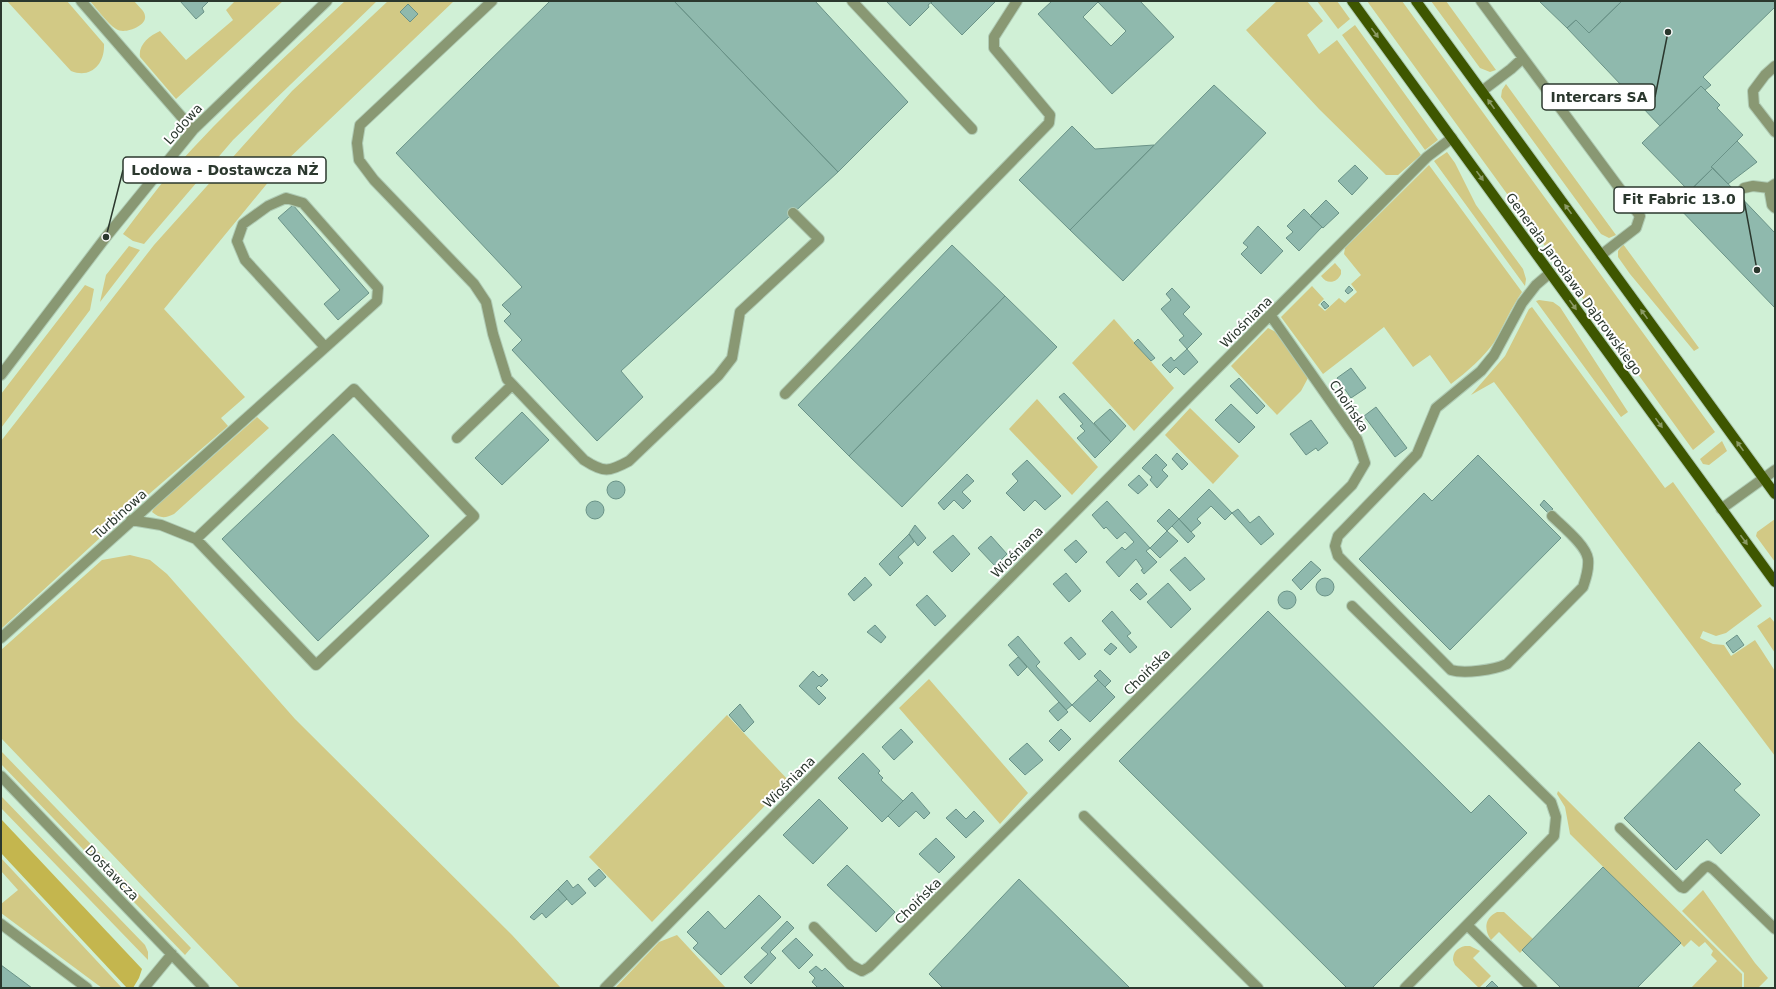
<svg xmlns="http://www.w3.org/2000/svg" width="1776" height="989" font-family="'DejaVu Sans',sans-serif">
	<rect width="100%" height="100%" fill="#d0f0d6"/>
	<path fill="#d2c985" d="M7 1H67L104 44C105 64 91 79 71 71Z
		M90 1H134C137 5 145 11 145 16 147 26 124 35 116 29 107 23 97 9 90 1Z
		M235 1H283L176 99 140 57C138 45 149 36 160 31L186 60 233 20 226 10Z
		M345 1H377L233 140 144 244 133 241 123 234C139 213 155 191 172 171 226 111 285 56 345 1Z
		M388 1H454L284 163 164 309 245 397 221 418 228 426 127 513 1 629V441L154 245 292 91Z
		M1277 1H1307L1323 21 1307 35 1319 54 1337 40 1421 155 1398 175H1386L1319 109 1246 30Z
		M1317 1H1337L1350 19 1338 29Z
		M1367 1H1402L1715 432 1693 450Z
		M1431 1H1446L1496 70 1490 72 1480 68Z
		M1355 25 1438 140 1425 150 1342 35Z
		M1506 84 1616 235 1609 238 1601 234 1501 97 1502 90Z
		M1447 152 1455 163 1476 205 1523 269 1526 279 1525 286 1434 161Z
		M1429 165 1522 292C1511 308 1504 325 1495 341 1484 357 1467 372 1451 384L1430 355 1413 367 1384 327 1323 374 1281 317 1312 286 1324 299 1318 305 1325 311 1339 298 1345 303 1357 292 1351 284 1361 275 1344 254 1345 248Z
		M1623 244 1699 348 1694 351 1630 274 1618 257V251Z
		M129 246 140 250 100 302 106 275Z
		M1335 263 1341 270V274C1337 283 1327 285 1321 276Z
		M85 285 94 289 90 310 1 428V394Z
		M1539 300 1553 302 1560 307 1628 412 1621 417 1536 301Z
		M1532 307 1665 488 1673 482 1762 606 1726 633 1716 636 1703 631 1700 638 1713 644 1724 645 1731 656 1755 640 1775 671V756L1494 382 1471 395 1505 356 1529 309Z
		M1114 319 1174 388 1134 431 1072 363Z
		M1268 328 1276 332 1308 378 1301 391 1277 415 1231 366Z
		M1037 399 1098 467 1072 495 1009 429Z
		M1190 408 1239 456 1213 484 1165 435Z
		M257 417 269 428 174 514C166 518 160 519 152 512L154 508Z
		M1722 441 1727 451 1709 465 1703 464 1700 459Z
		M1775 519V562L1756 536 1757 532Z
		M130 555 150 560 167 574 295 719 512 935 561 988H240L1 738V650L102 560Z
		M1770 617 1775 623V653L1757 626Z
		M929 679 1028 793 1000 824 899 708Z
		M727 715 789 781 652 922 589 857Z
		M1 751 191 948 185 955 1 764Z
		M1558 791 1742 974V988H1691L1717 961 1711 955 1713 951 1705 942 1699 947 1691 940 1684 947 1570 834 1565 807 1557 794Z
		M1 796 145 945 148 952V960L1 808Z
		M1 858 122 988H102L1 913V904L18 890 1 871Z
		M1703 890 1755 963 1768 978 1758 988H1744V973L1682 911Z
		M1497 912H1504L1533 939 1520 953 1499 932 1491 940C1484 930 1484 918 1497 912Z
		M677 935 726 988H615L659 942Z
		M1465 946H1470L1480 951 1473 958 1491 976 1479 988 1455 965 1453 960C1453 952 1457 948 1465 946Z"/>
	<path fill="#c4b64e" d="M1 819 142 969 139 978 133 988H127L1 853Z"/>
	<path fill="#8fb9ad" stroke="#6a9388" fill-rule="evenodd" d="M180 1H209L202 8 204 12 196 19Z
		M550 1H674L838 172 621 371 643 397 597 441 512 350 522 340 504 321 511 314 502 305 522 287 396 153Z
		M674 1H815L908 102 838 172Z
		M886 1H933L928 5 929 7 910 26Z
		M933 1H996L962 35 931 3Z
		M1052 1H1140L1174 37 1112 94 1038 14ZM1098 2 1126 31 1111 46 1083 17Z
		M1539 1H1622L1589 33 1576 20 1567 28Z
		M1622 1H1775V7L1703 77 1711 85 1705 90 1701 86 1660 126 1567 28 1576 20 1589 33Z
		M408 4 418 14 410 22 400 12Z
		M1214 85 1266 133 1123 281 1070 230Z
		M1701 86 1720 105 1717 108 1743 135 1711 167 1713 168 1689 191 1642 143Z
		M1072 126 1095 149 1154 145 1070 230 1019 180Z
		M1737 141 1757 162 1728 184 1711 167Z
		M1355 165 1368 178 1352 195 1338 181Z
		M1713 168 1775 233V308L1676 205Z
		M1326 200 1339 213 1323 228 1310 216Z
		M293 205 369 293 338 320 324 304 340 290 278 218Z
		M1304 209 1322 227 1299 251 1286 238 1293 232 1287 226Z
		M1258 226 1283 251 1261 274 1241 254 1248 247 1243 243Z
		M952 245 1005 296 849 456 798 405Z
		M1349 286 1353 290 1348 294 1345 291Z
		M1172 288 1190 307 1183 314 1202 334 1187 349 1179 340 1184 336 1161 309 1171 300 1166 294Z
		M1005 296 1057 347 902 507 849 456Z
		M1324 301 1329 306 1325 309 1321 304Z
		M1138 339 1155 358 1151 361 1134 343Z
		M1187 349 1198 362 1184 375 1176 367 1170 373 1162 365 1171 357 1174 361Z
		M1351 368 1366 388 1351 398 1337 378Z
		M1239 378 1265 406 1257 414 1230 386Z
		M1064 393 1111 442 1095 458 1077 438 1085 431 1080 426 1083 424 1059 397Z
		M1231 404 1255 427 1239 443 1215 420Z
		M1376 407 1407 448 1395 457 1364 416Z
		M1110 409 1126 426 1111 442 1094 423Z
		M522 412 549 440 502 485 475 458Z
		M1311 420 1328 443 1318 451 1316 448 1306 455 1290 434Z
		M333 434 429 536 318 641 222 539Z
		M1177 453 1188 464 1182 470 1172 459Z
		M1156 454 1167 465 1162 470 1168 476 1157 488 1150 480 1152 477 1142 468Z
		M1478 455 1561 538 1450 650 1359 559 1424 493 1432 501Z
		M1027 460 1061 496 1045 510 1035 500 1024 511 1006 493 1018 481 1012 474Z
		M967 474 974 481 962 492 971 501 963 509 954 500 944 510 938 503Z
		M1139 475 1148 485 1138 494 1128 485Z
		M607 490a9 9 0 1 1 18 0a9 9 0 1 1-18 0Z
		M1209 489 1232 513 1225 520 1211 506 1197 519 1201 523 1191 532 1179 519Z
		M1544 500 1553 509 1548 513 1540 505Z
		M1107 501 1150 548 1146 551 1157 562 1144 574 1141 570 1143 569 1136 559 1119 577 1106 562 1122 547 1125 550 1134 542 1125 532 1117 539 1106 527 1104 529 1092 515Z
		M586 510a9 9 0 1 1 18 0a9 9 0 1 1-18 0Z
		M1169 509 1179 519 1167 531 1157 521Z
		M1238 509 1250 523 1259 516 1274 534 1261 545 1232 513Z
		M1179 519 1195 536 1188 543 1172 526Z
		M915 525 926 538 918 546 909 534Z
		M1167 531 1178 541 1160 558 1150 548Z
		M909 534 914 542 898 557 903 563 890 576 879 564Z
		M953 535 970 554 952 572 933 552Z
		M991 536 1007 554 995 566 978 548Z
		M1076 540 1087 552 1076 563 1064 550Z
		M1185 557 1205 579 1190 591 1170 570Z
		M1311 561 1321 570 1301 590 1292 580Z
		M1066 573 1081 591 1069 602 1053 584Z
		M865 577 872 585 854 601 848 594Z
		M1316 587a9 9 0 1 1 18 0a9 9 0 1 1-18 0Z
		M1137 583 1147 594 1140 600 1130 590Z
		M1168 583 1191 609 1171 628 1147 602Z
		M1278 600a9 9 0 1 1 18 0a9 9 0 1 1-18 0Z
		M927 595 946 616 935 626 916 605Z
		M1112 611 1131 633 1127 636 1137 647 1130 653 1102 621Z
		M1268 611 1471 813 1489 795 1527 833 1372 988H1347L1119 761Z
		M875 625 886 637 881 643 867 632Z
		M1737 635 1744 645 1733 653 1726 643Z
		M1018 636 1040 662 1036 666 1072 705 1066 710 1008 645Z
		M1071 637 1086 654 1079 660 1064 643Z
		M1111 643 1117 648 1110 655 1104 650Z
		M1018 657 1027 667 1018 676 1009 665Z
		M1100 670 1111 681 1105 687 1094 676Z
		M813 671 819 677 822 674 828 680 821 687 819 685 816 688 826 698 819 705 799 686Z
		M1098 680 1115 697 1090 722 1072 705Z
		M1059 702 1068 712 1058 721 1049 711Z
		M740 704 754 722 744 732 729 715Z
		M901 729 913 742 894 760 882 747Z
		M1061 729 1071 739 1059 751 1049 741Z
		M1699 742 1741 784 1734 790 1760 815 1721 854 1707 839 1676 870 1624 818Z
		M1027 743 1043 760 1025 775 1009 759Z
		M863 753 880 771 878 773 883 778 881 780 903 801 882 822 838 778Z
		M912 792 930 813 924 819 916 811 899 827 888 816Z
		M819 799 848 828 813 864 783 835Z
		M956 809 966 819 974 811 984 821 966 838 946 818Z
		M936 838 955 857 939 873 919 854Z
		M847 865 895 912 876 932 827 885Z
		M1603 867 1681 943 1637 988H1561L1522 950Z
		M599 869 606 877 595 887 588 879Z
		M1019 879 1130 988H943L929 974Z
		M567 880 573 888 578 884 586 893 572 905 558 889Z
		M558 889 567 899 546 918 542 913 534 920 530 917Z
		M759 895 781 917 721 975 693 948 698 943 687 932 708 911 725 929Z
		M787 921 794 928 770 952 776 958 751 984 744 977 768 954 761 948Z
		M796 938 813 955 799 969 782 951Z
		M1 965 32 988H1Z
		M816 966 822 971 825 968 845 988H818L812 982 815 978 809 972Z
		M1492 981 1499 988H1485Z"/>
	<g fill="none" stroke-linecap="round" stroke-linejoin="round">
		<g stroke="#afcbb4" stroke-width="12">
			<path id="minor" d="M81 1 193 130
				M492 1 360 125 357 143 359 160 374 180 474 284 486 302 493 334 507 379 584 460C604 473 609 472 629 461L718 376 732 358 740 312 819 239 793 213
				M852 1 972 129
				M1481 1 1640 216 1636 228 1601 255
				M1775 66 1765 75 1753 91 1754 105 1775 132
				M1482 91 1511 69 1523 58
				M1744 188 1753 186 1769 188 1775 184
				M1769 188 1772 205 1775 208
				M1550 273 1536 285 1522 303 1494 355 1481 371 1436 408 1417 454 1338 536 1335 546 1338 556 1451 670C1464 674 1494 670 1507 664L1583 587C1586 578 1589 569 1588 559 1586 545 1562 526 1552 516
				M1 375 106 237 193 130 327 1
				M354 389 474 516 316 665 196 539Z
				M785 394 1049 123 1050 115 994 48V37L1017 1
				M457 438 511 386
				M1721 509 1775 470
				M131 520 161 525 196 539
				M1352 606 1551 802 1556 817 1554 836 1405 988
				M1 638C126 525 252 414 377 301L378 288 303 203 286 198 268 206 243 224 237 241 245 260 325 347
				M1 776 204 988
				M1084 816 1258 988
				M1620 828 1681 887 1684 888 1704 868 1708 866 1713 869 1775 929
				M1 924 87 988
				M1467 925 1532 988
				M814 927 851 965 862 971 869 967 1352 485 1365 463 1357 439 1271 316
				M144 988 172 954
				M605 988 819 770 1427 157 1452 138"/>
		</g>
		<g stroke="#afcbb4" stroke-width="12">
			<path id="major" d="M1352 1 1775 582
				M1416 1 1775 494"/>
		</g>
		<use href="#minor" stroke="#899873" stroke-width="10"/>
		<use href="#major" stroke="#3e5600" stroke-width="10"/>
	</g>
	<defs><path id="oneway-solid" d="M-6-.8H1V-3.2L6.5 0L1 3.2V.8H-6Z"/></defs>
	<g fill="#8b9a66">
		<use href="#oneway-solid" transform="translate(1375 33) rotate(54)"/>
		<use href="#oneway-solid" transform="translate(1491 104) rotate(-126)"/>
		<use href="#oneway-solid" transform="translate(1480 176) rotate(54)"/>
		<use href="#oneway-solid" transform="translate(1568 209) rotate(-126)"/>
		<use href="#oneway-solid" transform="translate(1573 305) rotate(54)"/>
		<use href="#oneway-solid" transform="translate(1644 314) rotate(-126)"/>
		<use href="#oneway-solid" transform="translate(1659 423) rotate(54)"/>
		<use href="#oneway-solid" transform="translate(1740 446) rotate(-126)"/>
		<use href="#oneway-solid" transform="translate(1744 540) rotate(54)"/>
	</g>
	<g text-anchor="middle" dominant-baseline="central" stroke-width="4" stroke-linejoin="round" paint-order="stroke">
		<g font-size="13" fill="#2b382e" stroke="#fff">
			<text transform="translate(183 124) rotate(-48)">Lodowa</text>
			<text transform="translate(1574 284) rotate(54)">Generała Jarosława Dąbrowskiego</text>
			<text transform="translate(1246 322) rotate(-45)">Wiośniana</text>
			<text transform="translate(1349 406) rotate(56)">Choińska</text>
			<text transform="translate(120 514) rotate(-42)">Turbinowa</text>
			<text transform="translate(1017 552) rotate(-45)">Wiośniana</text>
			<text transform="translate(1147 672) rotate(-45)">Choińska</text>
			<text transform="translate(789 782) rotate(-45)">Wiośniana</text>
			<text transform="translate(112 873) rotate(46)">Dostawcza</text>
			<text transform="translate(918 901) rotate(-45)">Choińska</text>
		</g>
	</g>
	<path fill="none" stroke="#2b382e" stroke-width="1.5" d="M1668 32L1655 97M106 237L123 170M1757 270L1744 200"/>
	<g fill="#2b382e" stroke="#fff" stroke-width="1.5">
		<circle cx="1668" cy="32" r="4"/>
		<circle cx="106" cy="237" r="4"/>
		<circle cx="1757" cy="270" r="4"/>
	</g>
	<g fill="#fff" stroke="#2b382e" stroke-width="1.5">
		<rect x="1542" y="84" width="113" height="26" rx="4"/>
		<rect x="123" y="157" width="203" height="26" rx="4"/>
		<rect x="1614" y="187" width="130" height="26" rx="4"/>
	</g>
	<g font-size="14" text-anchor="middle" font-weight="bold" fill="#2b382e">
		<text x="1599" y="102">Intercars SA</text>
		<text x="225" y="175">Lodowa - Dostawcza NŻ</text>
		<text x="1679" y="204">Fit Fabric 13.0</text>
	</g>
	<rect width="1776" height="989" fill="none" stroke="#2b382e" stroke-width="4"/>
</svg>
